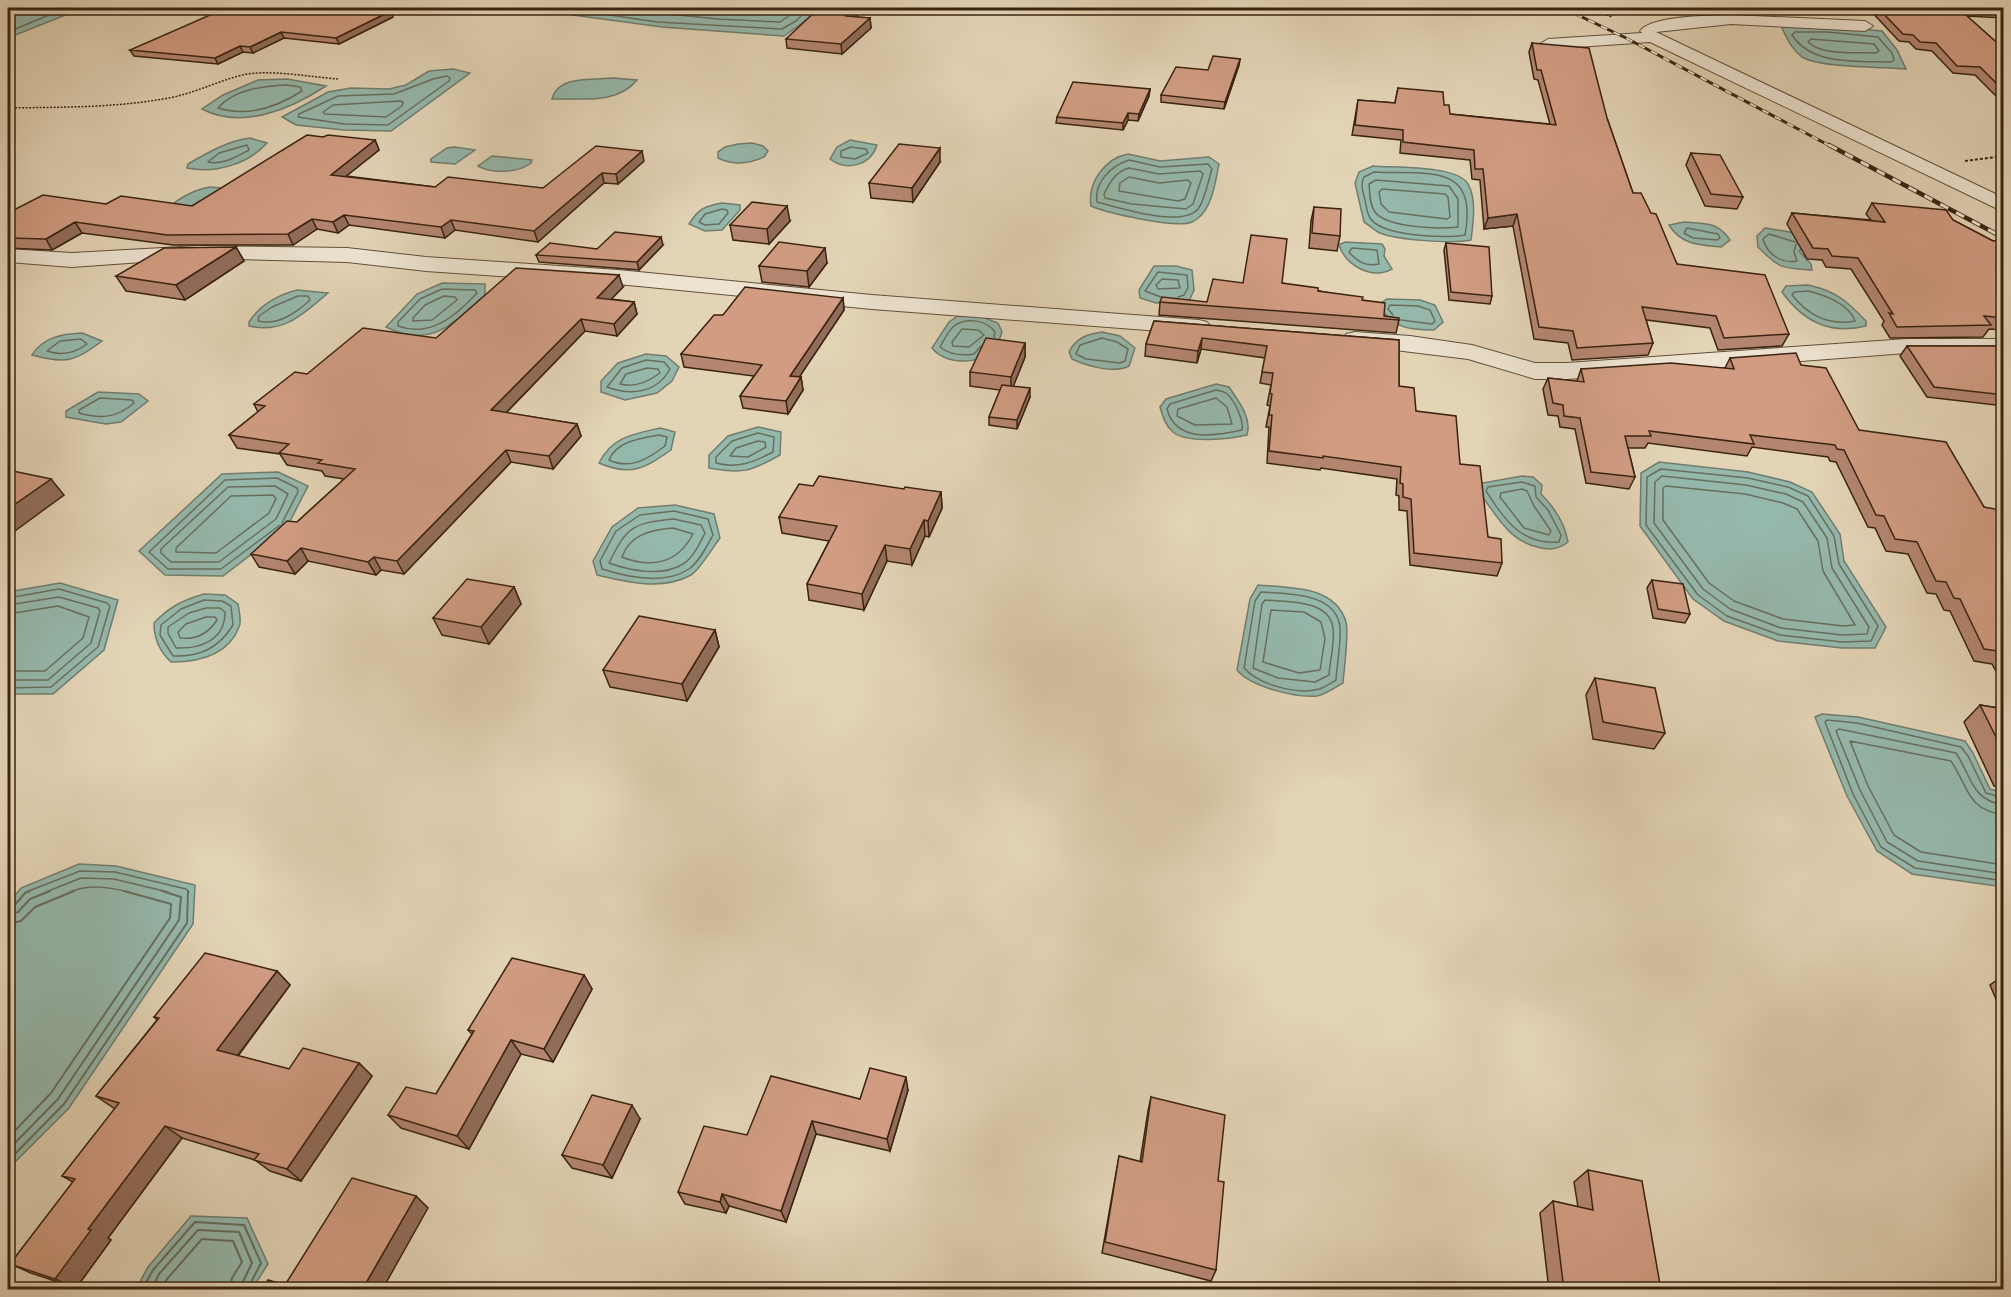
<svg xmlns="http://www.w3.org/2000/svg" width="2011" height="1297" font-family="'Libre Bodoni',serif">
	<rect width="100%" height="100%" fill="#e3d4b6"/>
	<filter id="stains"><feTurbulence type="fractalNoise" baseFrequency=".00333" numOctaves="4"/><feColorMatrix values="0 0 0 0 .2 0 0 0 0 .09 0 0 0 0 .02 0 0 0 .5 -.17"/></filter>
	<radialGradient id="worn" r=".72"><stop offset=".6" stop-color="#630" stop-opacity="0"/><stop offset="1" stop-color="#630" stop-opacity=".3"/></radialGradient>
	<path fill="#95b8ac" stroke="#717d6e" stroke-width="1.5" d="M8 8H83L8 38Z
		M577 8H816L809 18 784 36 662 27 572 15Z
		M1781 26H1827L1882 31 1897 50 1906 69C1883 67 1820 68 1802 57 1791 49 1787 38 1781 26Z
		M453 69 470 73 391 131 344 130 296 125 282 117 328 92 351 88 389 89 406 85 429 71Z
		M613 78 637 80C617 105 581 98 552 99 558 75 594 80 613 78Z
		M287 79 326 86C291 109 242 130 202 109L223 95 258 80Z
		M250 138 267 143C248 164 215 174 187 168L188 164C207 153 227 141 250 138Z
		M850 140 877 145C871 165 847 172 830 159L837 147Z
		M752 143 763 146 768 151 764 157C749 164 734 166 718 158V152L725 147 738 144Z
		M454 147 475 150 455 164 431 162V159L447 148Z
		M1128 154 1160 161 1209 157 1219 164C1216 179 1213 201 1203 213 1201 216 1195 221 1192 222 1177 229 1107 213 1091 206 1087 182 1106 158 1128 154Z
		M492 156 532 160 531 163C518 173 492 174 478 166Z
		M1373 166C1394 168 1457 165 1468 184 1477 200 1473 223 1471 240 1453 244 1397 240 1380 233 1374 230 1369 225 1364 222L1355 183 1359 172Z
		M210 187 245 190 221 211 167 209C180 197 193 190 210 187Z
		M722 203 740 205V210L722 230 705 231 689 224C698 209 705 206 722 203Z
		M1684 222C1705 224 1717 221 1730 240L1721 247C1700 245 1681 245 1669 225Z
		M1765 228 1790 232 1804 240 1806 248 1799 251 1811 264 1812 270C1781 268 1780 269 1758 247L1757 236Z
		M1345 242 1382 244 1385 249 1384 256 1392 269C1372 280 1346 266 1339 245Z
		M1154 266H1176L1192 270 1194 290 1189 301 1156 303 1140 298 1139 290Z
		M442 283 485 284V295C452 323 432 350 386 327L417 294Z
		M1808 285C1836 291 1847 301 1866 321V326C1829 335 1803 321 1782 292L1786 286Z
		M297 290 328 293C303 314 284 334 249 326V322C260 305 278 295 297 290Z
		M1387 299 1420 300 1435 305 1443 322 1434 330C1407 330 1394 328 1378 305Z
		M958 316H980L998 323 1002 332C1000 337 998 346 994 350 978 365 946 365 932 348L949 322Z
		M1102 332 1120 336 1135 348 1129 366C1114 374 1087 366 1072 359L1069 352C1076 338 1087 334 1102 332Z
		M82 333 102 341C75 362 65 364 32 355 43 337 62 334 82 333Z
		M646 354 666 356 679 367 672 381 657 393 625 400 601 392V381L618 363Z
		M1216 384 1229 387C1239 402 1252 418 1247 435 1230 439 1187 444 1173 432 1165 425 1163 417 1160 407L1166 399Z
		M98 392 139 394 148 401 121 422 106 424 66 417V411Z
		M758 427 781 432 780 455C750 472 743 474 709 468V455L728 436Z
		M660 428 675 432 671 450C645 468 631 477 599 463 612 437 633 434 660 428Z
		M1659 462 1748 472 1790 482 1812 492 1840 534 1844 561 1886 627 1875 648H1842L1778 641 1724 621 1693 599 1640 526 1641 473Z
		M278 472 308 486 287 527 223 576 165 575 139 551 222 474Z
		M1522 476 1533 477 1542 485 1541 494C1554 507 1565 524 1568 542 1559 549 1552 550 1541 548 1509 542 1498 517 1479 492L1477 484Z
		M675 505 714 514 720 538C713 547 699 571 691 575 662 591 626 582 597 575L593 561 612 527 638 508Z
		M60 583 118 600 104 650 53 694H8V592Z
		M1258 585C1289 588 1335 585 1346 622 1349 634 1344 669 1343 683 1336 687 1325 695 1317 696 1296 698 1251 687 1237 670L1250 599Z
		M204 594 225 595 238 604C239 611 242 621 239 627 228 656 198 662 171 662 159 651 154 638 154 623 169 607 183 600 204 594Z
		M1822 714 1858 717 1965 741 1973 753 1990 789 2003 792V887L1912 874 1877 851 1847 796 1815 717Z
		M79 864 116 866 195 885 193 924 69 1108 8 1169V904L21 888Z
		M191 1216 247 1218 268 1264 252 1289H136L148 1267Z"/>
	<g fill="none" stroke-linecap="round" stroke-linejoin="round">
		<path stroke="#686e5e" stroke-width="1.5" d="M581 8 583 11 657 22 782 29 796 21 809 8
			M607 8 718 19 780 22 800 8
			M693 8 777 13 787 8
			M8 32 66 8
			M1795 32H1827L1878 37 1892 53 1894 60 1891 62C1858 61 1812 66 1792 35Z
			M1811 39 1874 44 1879 51 1876 53C1857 52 1822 56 1808 42Z
			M447 76 450 78 449 81 388 125 344 124 298 117 299 114 338 96 394 94 433 79Z
			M287 85 300 87 302 91C277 107 247 117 218 108 234 89 264 86 287 85Z
			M400 101 403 102 402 106 386 117 325 114 323 112 333 105Z
			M247 145 249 150C236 157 223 165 208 162L219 153Z
			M851 147 866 149 868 153 855 159 841 157V151Z
			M1129 160 1160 167 1208 164 1212 169C1208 181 1205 200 1198 209 1182 228 1119 208 1097 202 1094 182 1111 166 1129 160Z
			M1129 168 1159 174 1200 171 1203 174 1193 204 1186 209 1132 204 1105 198 1104 194C1110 182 1115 172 1129 168Z
			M1374 172C1426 175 1479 161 1465 235 1445 239 1381 236 1370 218 1367 213 1366 205 1365 200 1363 191 1360 185 1364 177Z
			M1129 177 1159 183 1188 180 1191 183 1185 199 1178 201 1119 191 1120 183Z
			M1376 180 1449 186 1458 199V227C1439 229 1387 228 1375 212 1369 204 1370 193 1369 184Z
			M1382 189 1445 194 1448 197 1450 217 1447 219 1389 212 1381 204 1379 192Z
			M722 209 727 210 728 213 719 224 705 225 699 222 705 214Z
			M1687 228 1718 234 1720 238 1717 240 1693 238 1684 233Z
			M1795 242 1769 234 1763 239C1767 254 1781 264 1797 261L1794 252 1796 244
			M1352 248 1377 250 1379 264C1366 267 1357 262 1349 252Z
			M1162 279 1178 280 1180 288 1158 289 1156 285Z
			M442 289 475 290 477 293C456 316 430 338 398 326V322L420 299Z
			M1808 291C1825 295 1849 304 1855 321 1829 326 1808 315 1792 295L1794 292Z
			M298 296H308L310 300C296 313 278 326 258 321L259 316 272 307Z
			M444 296 455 297 457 300 432 320 413 321V318L425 305Z
			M1161 297 1145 291 1158 272 1187 275 1188 288 1184 295 1178 297
			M1393 315 1388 309 1390 305 1418 306 1430 310 1435 321 1432 324 1401 320
			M962 329 978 330 984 335 969 347 953 346 952 342Z
			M1102 338 1117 342 1128 349 1125 361 1120 363 1086 359 1076 354 1080 345Z
			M81 339 87 344C75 353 61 356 47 351L60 341Z
			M981 346 974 354C962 356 950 355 940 347 944 340 948 331 954 326 966 317 987 320 995 332L994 337
			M646 360 664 362 670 369C657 393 631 396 607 387L622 368Z
			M647 368 658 369 660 373C648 382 635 388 620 384L626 374Z
			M1216 390C1219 391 1223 391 1226 393 1234 399 1244 420 1242 430 1215 436 1176 443 1167 409L1170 404Z
			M100 398 132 400 134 403C117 418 100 419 79 413V410Z
			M1216 398 1227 407 1232 424 1195 425 1177 416 1178 409Z
			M758 433 774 437 773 452C754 462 738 469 716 463V457L732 441Z
			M659 435 667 437 665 446C648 459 630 470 609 460 617 441 641 438 659 435Z
			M758 441 765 442 766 447 748 457 730 456 736 448Z
			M1661 469 1748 478 1788 487 1808 496 1834 536 1839 564 1878 626 1871 641 1842 642 1780 635 1727 616 1698 595 1646 525 1647 477Z
			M1662 476 1746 485 1786 494 1803 502 1827 538 1832 568 1869 627 1867 634 1842 635 1781 628 1730 609 1703 589 1654 523 1655 482Z
			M1522 482 1535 486 1536 497 1548 510 1561 535 1559 542C1521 545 1505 520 1486 491L1488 487Z
			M275 486 288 494 276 519 219 562H171L161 553V549L228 487Z
			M1666 486 1745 494 1783 503 1797 509 1818 541 1823 571 1855 625 1843 626 1783 619 1734 601 1709 583 1663 520V488Z
			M1522 489 1527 491 1534 506 1551 531 1549 535 1524 528 1500 497 1501 493Z
			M273 495 276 499 269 513 216 553 176 552V548L231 496Z
			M674 511 708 519 713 535C707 546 699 562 689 569 665 585 627 577 602 569L600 561 616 531 640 515Z
			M674 519 701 525 705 533C700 543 693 558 683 564 662 577 631 571 609 563 627 526 633 523 674 519Z
			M280 525 221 569H168L149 552 225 480 277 478 297 488 298 492 282 523
			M673 528 693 534C678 563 652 569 622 557 630 534 651 530 673 528Z
			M1261 592C1287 594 1337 592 1340 628 1341 644 1337 663 1336 680 1331 683 1325 687 1319 689 1298 695 1259 685 1244 668L1255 601Z
			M8 598 59 589 107 603 110 606 98 647 51 687 8 688
			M204 600 222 601 231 606 233 625C219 648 200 657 173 656L160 635 161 625 181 609Z
			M1265 600C1286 602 1329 599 1333 628 1335 643 1330 660 1329 675L1315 682 1278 678 1253 668 1262 604Z
			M8 605 59 597 98 608 100 611 91 643 48 680H8
			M206 608H220L225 612C225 640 201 649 176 648L168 633V627L189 613Z
			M1271 610 1304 612 1321 622 1325 639 1320 670 1299 673 1263 662Z
			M8 614 58 606 89 617 83 638 45 671H8
			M206 617H215L217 620C208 634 196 640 180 638L178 632 186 624Z
			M2004 798 1986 793 1968 756 1961 747 1857 723 1827 720 1825 722 1853 794 1881 847 1915 868 2004 881
			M2004 805C1971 800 1972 777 1956 753L1839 729 1836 731 1860 790 1887 842 1918 861 2004 874
			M2004 815C1967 810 1969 788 1951 761L1850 741 1868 786 1894 835 1921 852 2004 865
			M26 892 80 871 115 872 186 889 189 892
			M46 892 81 878 114 879 168 892
			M70 892C89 884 109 887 129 892"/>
		<path stroke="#686e5e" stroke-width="2" d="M8 907 14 906 25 893 30 891
			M8 915 18 912 30 899 50 891
			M8 924 21 921 35 907 74 891
			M8 1138 51 1093 170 918 171 904 124 891
			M8 1150 58 1099 179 920 181 897 162 891
			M8 1161 64 1104 187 923 188 891
			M142 1290 153 1270 195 1222 244 1225 261 1263 247 1290
			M151 1290 159 1274 198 1230 239 1232 252 1263 239 1290
			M161 1290 167 1279 202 1239 233 1241 242 1262 232 1278 230 1290"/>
		<g stroke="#64503a" stroke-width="2">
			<path id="minor" d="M1731 15 1865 21 1873 26 1865 31 1731 24 1656 32 2004 198V212L1650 42 1548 49 1540 44 1548 39 1642 33 1640 31C1652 15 1711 16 1731 15Z
				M199 246 347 248 426 257 618 270 872 295 1199 320 1207 322 1211 327 1207 332 1199 334 872 309 618 284 426 271 347 262 199 258 72 267 8 262V249L72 253Z
				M1355 332 1410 336 1472 345 1535 363H1567L1907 339H2004V353H1907L1567 379H1535L1468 359 1346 344 1343 339 1346 334Z"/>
		</g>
		<path stroke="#3a2411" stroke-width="1.5" stroke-dasharray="2 1.5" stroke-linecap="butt" d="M1590 8 1612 17
			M8 108C60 107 111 108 163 99 191 95 215 82 242 75 269 69 310 77 338 79"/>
		<path stroke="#3a2411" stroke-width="2" stroke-dasharray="3 2" stroke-linecap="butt" d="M1965 161 2004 156"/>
		<use href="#minor" fill="#ede3d0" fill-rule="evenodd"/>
		<g stroke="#3a2411" stroke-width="3">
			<path id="rail-far1" d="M1563 8 1626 38 1832 147"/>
		</g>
		<g stroke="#3a2411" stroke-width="4.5">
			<path id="rail" d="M1829 145 2004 238"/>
		</g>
		<use href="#rail-far1" stroke="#ede3d0" stroke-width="2" stroke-dasharray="7" stroke-linecap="butt"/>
		<use href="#rail" stroke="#ede3d0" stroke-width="3" stroke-dasharray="9" stroke-linecap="butt"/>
	</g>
	<path fill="#b48670" stroke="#3a2411" stroke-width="1.5" d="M1868 8H2004V18L1967 16 2004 49V104L1975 75 1953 73 1932 51 1916 49 1909 42 1899 41Z
		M393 17 339 44 284 38 253 53 243 52 218 64 134 56 130 50Z
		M856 17 870 18 871 28 842 54 787 48 786 39Z
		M1532 43 1607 118 1633 193 1677 264 1789 334 1782 346 1718 350 1710 328 1646 320 1653 343 1648 355 1572 360 1568 343 1534 339 1513 226 1484 229 1480 180 1472 179 1470 160 1400 153 1401 140 1352 135 1358 100 1395 103 1398 88 1444 105 1450 114 1550 124 1538 80 1534 79 1529 52Z
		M1240 59 1239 65 1224 109 1161 102V95L1208 70Z
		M1150 89 1149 96 1138 121 1128 120 1123 130 1056 123 1057 117Z
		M323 137 375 140 379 150 346 176 435 187 543 188 644 161 618 184 604 183 538 242 455 230 445 238 349 225 338 233 317 229 293 245H173L82 233 52 250 8 248V213L106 204 192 206Z
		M1691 153 1743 197 1737 209 1705 206 1686 165Z
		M940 162 913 202 871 198 869 183Z
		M1872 203 1953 220 1993 241 2004 242V330L1989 329 1983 337 1890 338 1882 325 1884 321 1851 269 1826 267 1822 260 1807 259 1787 224 1792 213 1871 220 1866 214Z
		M1314 207 1340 236 1337 251 1309 248 1311 221Z
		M790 221 769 244 733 240 730 225Z
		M1446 243 1492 296 1490 304 1449 300 1444 250Z
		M663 245 639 270 539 262 536 255 597 249Z
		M236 247 244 261 185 300 126 291 116 276Z
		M827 263 809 287 762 282 759 266Z
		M1243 283H1282L1362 300 1384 316 1399 320 1396 333 1159 315 1160 302H1207Z
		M623 287 611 299 634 302 637 314 617 336 585 331 506 413 577 424 581 436 553 469 511 462 404 574 381 570 376 575 308 561 295 574 259 567 251 554 297 522 344 479 325 476 322 471 287 465 280 454 237 448 229 435 258 412 254 404 307 374Z
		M843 298 844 310 799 377H801L803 390 788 414 743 408 740 396 754 376 684 367 681 354 723 315Z
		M1154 321 1399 340V386L1416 411 1460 464 1488 537 1502 563 1497 576 1410 565 1407 511 1399 510V496L1396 495 1397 479 1321 468 1320 470 1267 463 1269 427H1266L1270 406 1267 405 1271 385 1260 383 1265 358 1201 349 1197 363 1145 356 1146 344Z
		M1025 343V357L1013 386 1030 397 1017 429 989 425V417L1000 390 970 386V372Z
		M1907 346H2004V406L1927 397 1900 356Z
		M1730 358 1801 365 1859 430 1984 507 2004 515V686L1992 664 1974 661 1950 611 1944 610 1936 594 1927 593 1908 554 1886 551 1875 528 1868 527 1836 462 1830 461 1828 457 1752 447 1747 456 1648 443 1645 448H1628L1635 477 1629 489 1586 483 1575 429 1560 427 1558 416 1548 415 1543 389 1548 378 1577 381 1581 369 1725 368Z
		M904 489 941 492 942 508 929 537 925 536 912 565 887 561 864 610 809 600 807 584 829 541 782 533 779 517Z
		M1652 580 1690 614 1685 623 1653 618 1647 588Z
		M514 587 521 604 489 644 442 635 433 618Z
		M715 630 719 647 687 701 610 687 603 670Z
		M1595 678 1665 733 1654 749 1593 739 1586 695Z
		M1980 705 2004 709V788L1994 786 1964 722Z
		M277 971 290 985 238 1056 289 1069 359 1063 372 1076 301 1181 270 1171 255 1160 182 1138 108 1238 111 1240 76 1288 31 1273 10 1264 73 1182 62 1176 115 1109 96 1096 157 1020 154 1017Z
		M584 975 592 989 553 1062 521 1054 469 1149 401 1128 388 1115 436 1094 472 1034 468 1030Z
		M2004 975V1018L1990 985Z
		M908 1090 890 1151 816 1134 786 1222 729 1206 726 1213 685 1204 678 1192 747 1135 860 1099Z
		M1151 1097 1218 1181 1216 1270 1211 1281 1102 1253 1119 1156 1140 1162 1148 1111Z
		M640 1119 612 1178 572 1168 562 1155Z
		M1588 1170 1661 1290H1549L1540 1213 1553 1201 1578 1207 1574 1182Z"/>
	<path fill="#926d5b" stroke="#3a2411" stroke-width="1.5" d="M855 8H865L847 25 846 16Z
		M391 11 393 17 339 44 336 38Z
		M870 18 871 28 842 54 841 44Z
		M281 32 284 38 253 53 250 47Z
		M240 46 243 52 218 64 215 58Z
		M1240 59 1239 65 1224 109 1225 102Z
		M1150 89 1149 96 1138 121 1139 114Z
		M1128 113V120L1123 130V123Z
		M375 140 379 150 335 185 331 175Z
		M940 148V162L913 202 912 188Z
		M642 151 644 161 618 184 616 174Z
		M602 173 604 183 538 242 534 231Z
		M787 206 790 221 769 244 767 229Z
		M1517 214 1513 226 1484 229 1488 218Z
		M344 215 349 225 338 233 333 222Z
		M312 219 317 229 293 245 288 234Z
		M451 220 455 230 445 238 441 227Z
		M75 222 82 233 52 250 46 239Z
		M661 237 663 245 639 270 637 262Z
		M236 247 244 261 185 300 176 285Z
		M825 248 827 263 809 287 807 271Z
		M619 275 623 287 601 310 597 298Z
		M843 298 844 310 792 388 790 376Z
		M634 302 637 314 617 336 614 324Z
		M581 319 585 331 496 423 491 410Z
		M1202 338 1201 349 1197 363 1198 351Z
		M1025 343V357L1011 392V377Z
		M801 377 803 390 788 414 786 401Z
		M1030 388V397L1017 429V420Z
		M577 424 581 436 553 469 549 456Z
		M506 450 511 462 404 574 397 561Z
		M51 479 64 495 8 536V509Z
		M941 492 942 508 929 537 928 521Z
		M924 520 925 536 912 565 910 549Z
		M885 545 887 561 864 610 862 594Z
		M301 548 308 561 295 574 287 561Z
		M374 557 381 570 376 575 368 562Z
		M514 587 521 604 489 644 481 627Z
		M715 630 719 647 687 701 682 684Z
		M277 971 290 985 232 1063 217 1050Z
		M584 975 592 989 553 1062 544 1049Z
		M511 1040 521 1054 469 1149 457 1136Z
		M359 1063 372 1076 301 1181 287 1169Z
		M906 1077 908 1090 890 1151 887 1139Z
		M632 1105 640 1119 612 1178 603 1165Z
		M812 1121 816 1134 786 1222 781 1211Z
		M165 1126 182 1138 108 1238 111 1240 76 1288 55 1279 88 1229Z
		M722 1194 729 1206 726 1213 720 1202Z
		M416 1196 428 1208 382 1290H362Z"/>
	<path fill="#d19c82" stroke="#3a2411" stroke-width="1.5" d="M226 8H355L391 11 336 38 281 32 250 47 240 46 215 58 130 50Z
		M819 8H855L846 16 870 18 841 44 786 39Z
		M1878 8H2004V11L1958 8 2004 49V91L1980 67 1957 66 1936 43 1920 42 1913 35 1903 34Z
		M1532 43 1589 48 1607 118 1633 193H1641L1651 213 1656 214 1677 264 1765 275 1789 334 1724 338 1716 316 1642 307 1653 343 1577 348 1573 331 1539 327 1517 214 1488 218 1483 169H1475L1474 150 1403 142V130L1355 125 1358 100 1395 103 1398 88 1443 92 1444 105H1449L1450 114 1556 125 1541 70H1537Z
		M1213 56 1240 59 1225 102 1161 95 1176 67 1208 70Z
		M1073 82 1150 89 1139 114 1128 113 1123 123 1057 117Z
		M307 135 323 137 328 135 375 140 331 175 435 187 448 177 543 188 596 146 642 151 616 174 602 173 534 231 451 220 441 227 344 215 333 222 312 219 288 234 167 235 75 222 46 239 8 238V213L43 195 106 204 121 196 192 206Z
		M899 144 940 148 912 188 869 183Z
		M1691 153 1720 155 1743 197 1711 194Z
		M752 202 787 206 767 229 730 225Z
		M1872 203 1946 210 1953 220 1993 241 2001 240 2004 242V318L1984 316 1991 325 1897 327 1889 313 1893 314 1858 258 1832 256 1828 249 1813 248 1792 213 1885 222Z
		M1314 207 1341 209 1340 236 1312 233Z
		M615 232 661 237 637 262 536 255 550 243 597 249Z
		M1251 235 1287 239 1282 283 1318 288V291L1363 297 1362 300 1385 303 1384 316 1399 318V320L1160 302 1162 297 1207 302 1213 279 1243 283Z
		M779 242 825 248 807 271 759 266Z
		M1446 243 1489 247 1492 296 1451 292Z
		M236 247 176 285 116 276 164 248Z
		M516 268 619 275 597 298 634 302 614 324 581 319 491 410 577 424 549 456 506 450 397 561 374 557 368 562 301 548 287 561 251 554 287 521 297 522 355 469 318 463 322 460 279 453 289 444 229 435 265 406 254 404 295 372 307 374 363 328 436 338Z
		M745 287 843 298 790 376 801 377 786 401 740 396 762 365 681 354 714 315H723Z
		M1154 321 1399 340V386L1414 388 1416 411 1456 416 1460 464 1480 466 1488 537 1501 539 1502 563 1414 553 1411 499 1403 497V484L1400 483 1401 467 1323 456V458L1269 451 1272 415H1269L1272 394 1270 393 1273 373 1262 372 1267 346 1202 338 1198 351 1146 344Z
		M986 338 1025 343 1011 377 970 372Z
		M1907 346H2003L2004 395 1934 387Z
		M1796 353 1801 365 1826 368 1859 430 1946 442 1984 507 2000 510 2004 515V652L1984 649 1960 599 1954 598 1946 582 1936 581 1917 542 1895 539 1884 516 1876 515 1844 450 1837 449 1835 445 1750 435 1754 444 1649 431 1651 436H1625L1635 477 1591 472 1580 418 1564 416 1563 405 1553 403 1548 378 1584 382 1581 369 1671 363 1734 369 1730 358Z
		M1002 385 1030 388 1017 420 989 417Z
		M8 470 51 479 8 509Z
		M819 476 904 489 905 487 941 492 928 521 924 520 910 549 885 545 862 594 807 584 837 526 779 517 799 484 813 486Z
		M467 579 514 587 481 627 433 618Z
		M1652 580 1683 584 1690 614 1658 609Z
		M639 616 715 630 682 684 603 670Z
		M1595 678 1655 688 1665 733 1603 722Z
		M1980 705 2004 709V753Z
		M205 953 277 971 217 1050 289 1069 303 1048 359 1063 287 1169 254 1160 259 1154 165 1126 88 1229 91 1230 55 1279 10 1264 75 1179 62 1176 119 1103 96 1096 159 1018 154 1017Z
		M512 958 584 975 544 1049 511 1040 457 1136 388 1115 406 1087 436 1094 474 1031 468 1030Z
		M870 1068 906 1077 887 1139 812 1121 781 1211 722 1194 720 1202 678 1192 704 1126 747 1135 771 1076 860 1099Z
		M592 1095 632 1105 603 1165 562 1155Z
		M1151 1097 1225 1115 1218 1181 1224 1182 1216 1270 1105 1242 1119 1156 1142 1162Z
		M1588 1170 1642 1181 1661 1290H1564L1553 1201 1593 1210Z
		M352 1178 416 1196 362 1290H262L268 1280 285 1285Z"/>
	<rect width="2011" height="1297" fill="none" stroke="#e3d4b6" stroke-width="30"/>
	<rect x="9" y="9" width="1993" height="1279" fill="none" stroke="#3a2411" stroke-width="3"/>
	<rect x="15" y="15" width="1981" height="1267" fill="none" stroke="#3a2411" stroke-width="1.5"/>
	<rect width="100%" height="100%" filter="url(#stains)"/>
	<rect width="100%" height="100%" fill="url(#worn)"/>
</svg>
